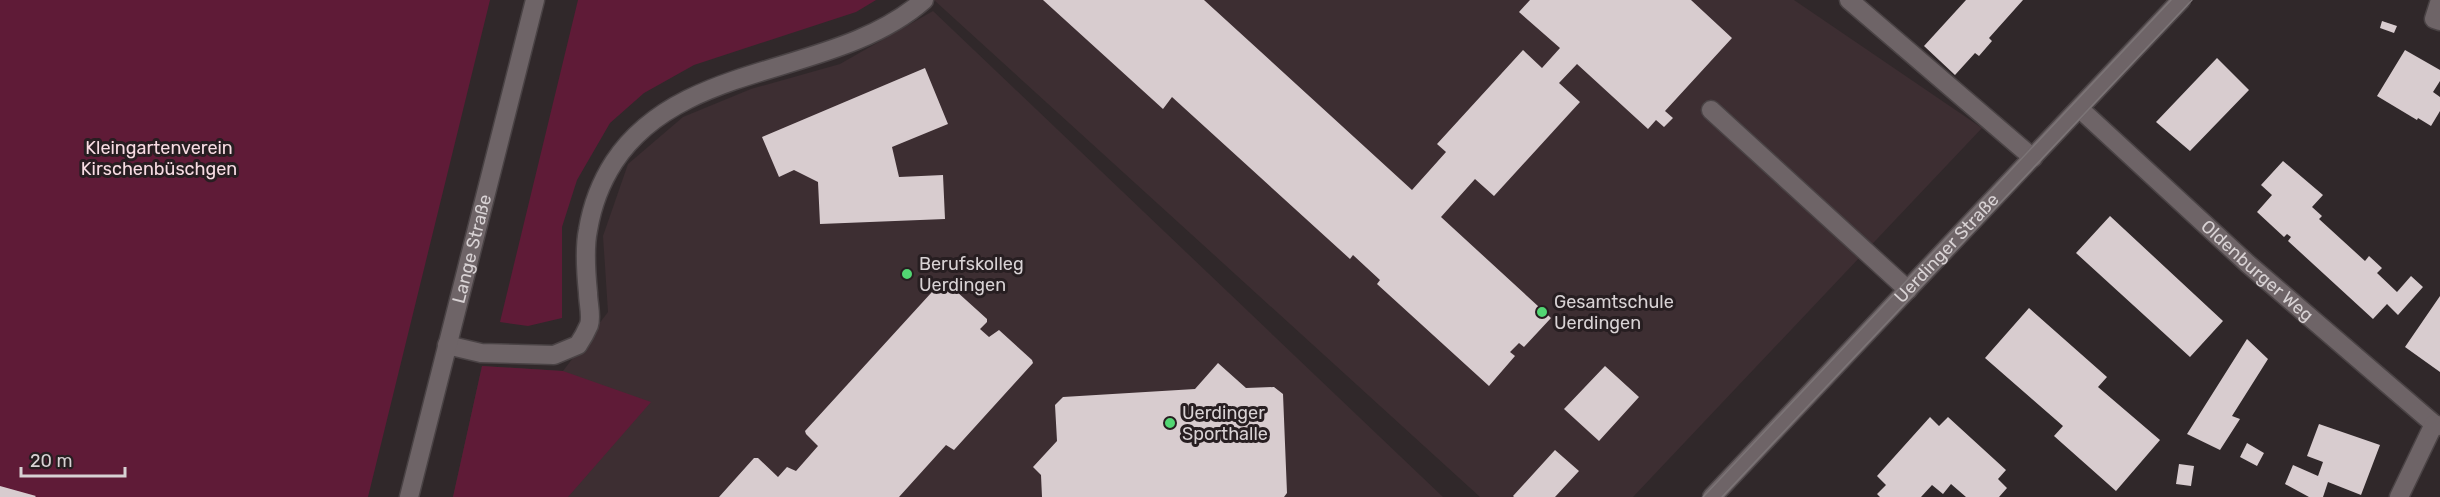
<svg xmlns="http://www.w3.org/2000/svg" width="2440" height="497" font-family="Rubik,sans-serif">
	<rect width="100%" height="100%" fill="#30282a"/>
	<path fill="#3d2e32" d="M934 0H1794L1982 128 1633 497H1480Z
		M933 11 1443 497H453L482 366 563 371 608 312 603 236 628 164 683 117 751 89 840 64Z"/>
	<path fill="#5f1b37" d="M0 0H490L368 497H0Z
		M578 0H876L856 12 694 65 644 93 610 123 577 180 562 227V318L528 326 500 322Z
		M482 366 563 371 651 402 568 497H453Z"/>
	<path fill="#d8cccf" d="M1043 0H1204L1412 190 1446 152 1437 144 1523 50 1542 68 1560 48 1519 12 1530 0H1691L1732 38 1665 111 1673 118 1664 127 1656 120 1648 129 1577 64 1559 83 1580 102 1494 196 1475 179 1441 217 1551 318 1524 347 1519 343 1510 352 1515 356 1489 386 1377 284 1380 280 1353 255 1350 259 1172 97 1163 109Z
		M1966 0H2023L1989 38 1992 41 1979 56 1975 53 1955 75 1924 46Z
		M2382 21 2397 26 2394 33 2380 28Z
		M2405 50 2440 70V81L2433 92 2440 97V111L2431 126 2418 118 2417 120 2377 96Z
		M2217 58 2249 90 2190 151 2156 122Z
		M925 68 948 124 892 147 899 177 943 175 945 219 820 224 818 182 794 170 779 177 762 137Z
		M2283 161 2323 195 2312 207 2322 216 2319 219 2365 261 2369 256 2382 268 2377 273 2397 292 2411 276 2423 287 2398 315 2387 304 2373 319 2288 241 2291 237 2287 234 2284 237 2257 212 2272 195 2261 185Z
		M2110 216 2223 321 2190 357 2076 253Z
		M942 281H945L987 319V322L980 329 989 337 999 330 1032 360 1033 363 954 450 946 445 899 497H719L754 458H758L778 477 787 467 796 471 818 446 806 434 805 431Z
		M2440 296V372L2405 347Z
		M2029 308 2107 377 2098 387 2160 440 2116 491 2054 436 2063 426 1985 358Z
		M2247 339 2268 359 2232 416 2240 419 2220 450 2187 434Z
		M1218 363 1246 388 1274 387 1283 394 1287 493 1284 497H1042L1041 475 1033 467 1057 441 1055 405 1063 397 1195 389Z
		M1605 366 1639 397 1599 441 1564 409Z
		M1930 417 1939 426 1948 417 2006 470 1998 479 2007 488 1999 497H1966L1951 484 1943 494 1932 485 1921 497H1880L1877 494 1886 485 1877 476Z
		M2319 424 2380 445 2361 495 2328 482 2323 497H2309L2285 484 2293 465 2318 476 2323 462 2307 456Z
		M2247 443 2264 453 2257 466 2240 457Z
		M1555 450 1579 471 1555 497H1514L1513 496Z
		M2179 464 2194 466 2191 486 2176 484Z
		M0 486 36 496 35 497H0Z"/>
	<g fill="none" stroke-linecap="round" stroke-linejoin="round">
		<g stroke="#4a4345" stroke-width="21">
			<path id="lane" d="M1849 0 2033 158
				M2440 0 2434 19 2440 21
				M1711 110 1908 290
				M447 345 481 353 554 355 578 345C582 339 586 332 589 325 592 316 588 303 588 293 586 273 584 249 588 230 592 206 601 182 614 162 682 59 835 78 924 0"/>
		</g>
		<g stroke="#4a4345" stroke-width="21">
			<g id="street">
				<path id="s1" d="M2080 109 2248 264 2434 424 2440 426"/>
				<path d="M2399 497 2434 424"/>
			</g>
		</g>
		<g stroke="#4a4345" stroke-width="21">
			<g id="secondary">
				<path id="s2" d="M409 497 535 0"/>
				<path id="s3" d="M1712 497 2181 0"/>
			</g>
		</g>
		<use href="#lane" stroke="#6e6467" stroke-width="18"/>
		<use href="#street" stroke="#6e6467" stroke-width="18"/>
		<use href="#secondary" stroke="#6e6467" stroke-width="18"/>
		<path stroke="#7c7577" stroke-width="1.5" d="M1703 497 2171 0
			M1722 497 2192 0"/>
	</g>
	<g fill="#52d673" stroke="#271e21" stroke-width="2">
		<circle cx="907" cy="274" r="6"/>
		<circle cx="1542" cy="312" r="6"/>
		<circle cx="1170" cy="423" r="6"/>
	</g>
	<g text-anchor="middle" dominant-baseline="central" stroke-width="6" stroke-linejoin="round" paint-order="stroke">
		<g font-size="18" fill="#f7dce3" stroke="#271e21">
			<text x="159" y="148">Kleingartenverein<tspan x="159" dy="21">Kirschenbüschgen</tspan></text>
		</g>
		<g font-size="18" fill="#d8d2d4" stroke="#271e21">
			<text stroke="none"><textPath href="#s2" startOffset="256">Lange Straße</textPath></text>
			<text stroke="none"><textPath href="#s3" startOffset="342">Uerdinger Straße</textPath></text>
			<text stroke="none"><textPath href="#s1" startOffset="240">Oldenburger Weg</textPath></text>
		</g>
		<g font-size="18" fill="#d8d2d4" stroke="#271e21" text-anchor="start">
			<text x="919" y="264">Berufskolleg<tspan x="919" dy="21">Uerdingen</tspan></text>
			<text x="1554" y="302">Gesamtschule<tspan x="1554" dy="21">Uerdingen</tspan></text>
			<text x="1182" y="413">Uerdinger<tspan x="1182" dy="21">Sporthalle</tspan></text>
		</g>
	</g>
	<path d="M21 467v9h104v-9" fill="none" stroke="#d8d2d4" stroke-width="3"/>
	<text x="30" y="467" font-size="18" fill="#d8d2d4" stroke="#271e21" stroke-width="4.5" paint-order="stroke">20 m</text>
</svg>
